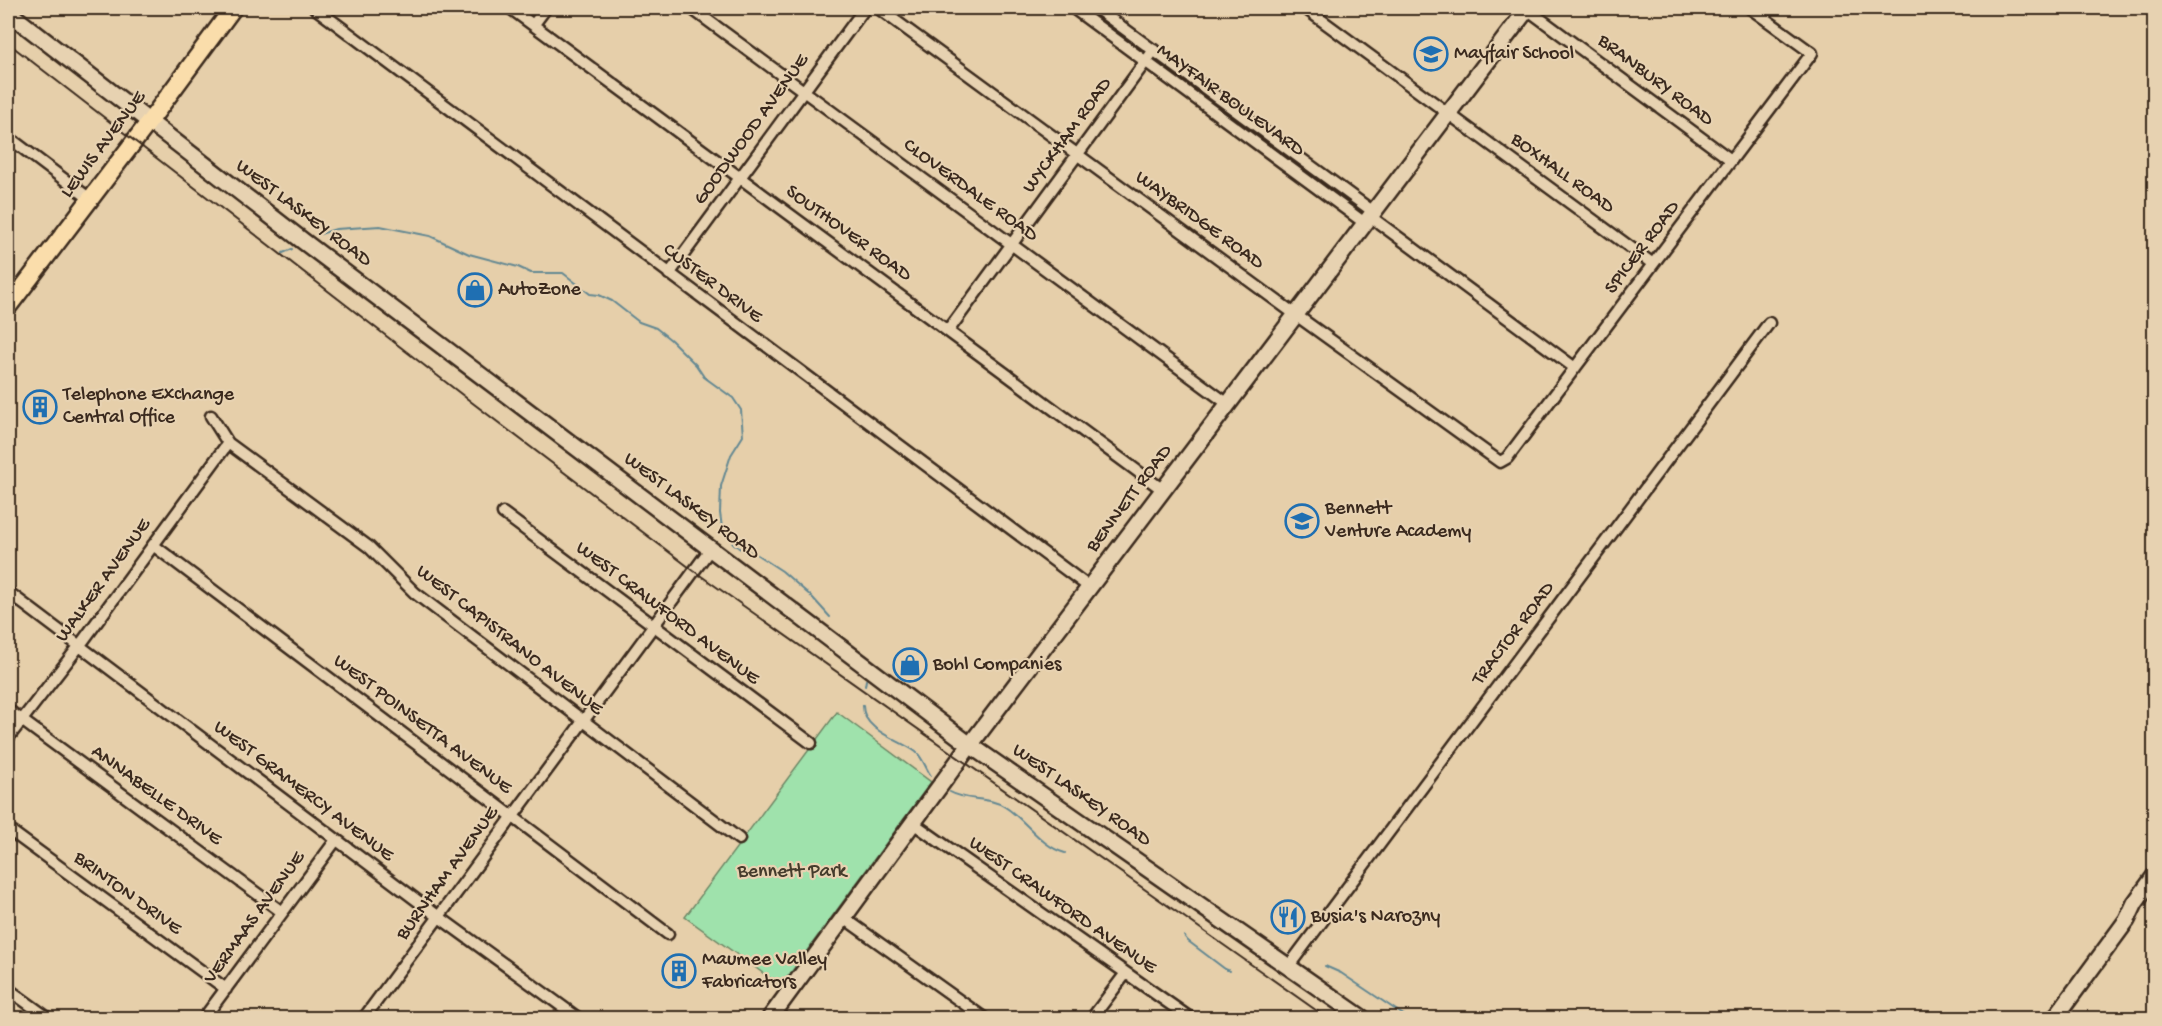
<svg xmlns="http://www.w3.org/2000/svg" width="2162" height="1026" font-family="'Gochi Hand',sans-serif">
	<rect width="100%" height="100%" fill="#e6cfaa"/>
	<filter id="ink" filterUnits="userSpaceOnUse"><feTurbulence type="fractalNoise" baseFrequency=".0167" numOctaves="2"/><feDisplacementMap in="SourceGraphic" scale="12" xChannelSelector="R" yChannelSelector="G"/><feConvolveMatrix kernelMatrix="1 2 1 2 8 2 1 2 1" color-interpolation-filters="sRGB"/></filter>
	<g filter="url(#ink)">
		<path fill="#9fe2ac" stroke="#6d8665" stroke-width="1.5" d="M837 712 931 782 781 986 685 917Z"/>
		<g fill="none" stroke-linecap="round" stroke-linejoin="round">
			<path stroke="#648892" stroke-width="2" d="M320 234 336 229 380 226 430 236 469 254 518 267 531 273H563L590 294 599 295 612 301 639 322 656 328 671 340 696 365 704 377 733 398 741 410 743 436 731 455 721 486 720 513 722 528 733 543 739 548 756 554 782 571 812 597 830 617
				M283 253 292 249
				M865 686 866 680
				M863 705C862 731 901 740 916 752 923 758 926 769 931 776
				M950 792C968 802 988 796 1005 807 1026 820 1040 846 1065 853
				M1184 936 1188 941 1225 969 1230 971
				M1325 966 1341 973 1408 1018"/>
			<g stroke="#3b2a1e" stroke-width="15">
				<path id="street" d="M315 8 1089 587
					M510 8 1163 490
					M691 8 1228 404
					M878 8 1296 315 1500 462 1507 458 1812 53 1750 8
					M1073 8 1366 224
					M1096 8 1375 213
					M1305 8 1653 264
					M1527 9 1731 160
					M534 24 546 8
					M8 137 90 199
					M1371 217 1575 368
					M669 274 865 8
					M948 331 1154 50
					M211 416 228 443 369 547 415 593 739 839
					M503 513 811 743
					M153 545 668 934
					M8 592 439 917 578 1018
					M8 710 282 912
					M8 738 80 645 228 443
					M913 823 1190 1018
					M8 829 226 989
					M844 918 984 1018
					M1288 967 1769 323
					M8 989 48 1018
					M204 1018 336 840
					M364 1018 711 548
					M1092 1018 1126 973"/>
			</g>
			<g stroke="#3b2a1e" stroke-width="20">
				<path id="secondary" d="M8 12 303 241 970 745 1362 1018
					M770 1018 970 745 1528 8
					M2055 1018 2127 920 2135 903 2154 877"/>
			</g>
			<g stroke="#3b2a1e" stroke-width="21">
				<path id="primary" d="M8 307 149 122 233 8"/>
			</g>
			<use href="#street" stroke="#e7d2b1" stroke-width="10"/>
			<use href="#secondary" stroke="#e7d2b1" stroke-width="15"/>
			<use href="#primary" stroke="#faddab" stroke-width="16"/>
			<path stroke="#3b2a1e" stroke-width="2" d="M8 43 474 404 694 571 1327 1018"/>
		</g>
	</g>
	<defs>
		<g id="school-ring" transform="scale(1.725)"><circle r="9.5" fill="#e7d2b1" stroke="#1f6fb2" stroke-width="1.5"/><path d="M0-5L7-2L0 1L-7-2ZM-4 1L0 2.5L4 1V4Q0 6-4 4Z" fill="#1f6fb2"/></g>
		<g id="shop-ring" transform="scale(1.725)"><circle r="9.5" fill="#e7d2b1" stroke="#1f6fb2" stroke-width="1.5"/><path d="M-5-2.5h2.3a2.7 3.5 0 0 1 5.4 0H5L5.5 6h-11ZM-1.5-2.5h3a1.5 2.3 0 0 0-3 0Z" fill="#1f6fb2"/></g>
		<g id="building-ring" transform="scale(1.725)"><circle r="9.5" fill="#e7d2b1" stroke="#1f6fb2" stroke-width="1.5"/><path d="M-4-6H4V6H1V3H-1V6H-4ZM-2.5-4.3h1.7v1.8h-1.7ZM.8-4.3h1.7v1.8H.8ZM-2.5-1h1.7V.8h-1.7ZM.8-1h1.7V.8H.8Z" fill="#1f6fb2"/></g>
		<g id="restaurant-ring" transform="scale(1.725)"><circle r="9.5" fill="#e7d2b1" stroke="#1f6fb2" stroke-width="1.5"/><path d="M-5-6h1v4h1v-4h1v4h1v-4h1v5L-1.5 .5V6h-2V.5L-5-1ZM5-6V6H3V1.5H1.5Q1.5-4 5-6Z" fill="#1f6fb2"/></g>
	</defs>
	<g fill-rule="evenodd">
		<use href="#school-ring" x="1431" y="54"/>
		<use href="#shop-ring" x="475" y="290"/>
		<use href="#building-ring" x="40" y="407"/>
		<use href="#school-ring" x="1302" y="521"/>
		<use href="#shop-ring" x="910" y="665"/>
		<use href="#restaurant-ring" x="1288" y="917"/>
		<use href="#building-ring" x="679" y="971"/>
	</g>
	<g text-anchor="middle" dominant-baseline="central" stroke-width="4.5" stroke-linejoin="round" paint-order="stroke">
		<g font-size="20" fill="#3b2a1e" stroke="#e7d2b1" text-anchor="start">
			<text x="1454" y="54">Mayfair School</text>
			<text x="498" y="290">AutoZone</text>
			<text x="63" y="395">Telephone Exchange<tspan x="63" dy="23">Central Office</tspan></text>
			<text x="1325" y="509">Bennett<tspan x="1325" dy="23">Venture Academy</tspan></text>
			<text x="933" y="665">Bohl Companies</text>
			<text x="1311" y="917">Busia's Narozny</text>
			<text x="702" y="960">Maumee Valley<tspan x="702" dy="23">Fabricators</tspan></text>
		</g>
		<g font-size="20" fill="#3b2a1e" stroke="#e7d2b1">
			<text transform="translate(1655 81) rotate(37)">BRANBURY ROAD</text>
			<text transform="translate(1230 101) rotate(36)">MAYFAIR BOULEVARD</text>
			<text transform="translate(752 130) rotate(-54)">GOODWOOD AVENUE</text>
			<text transform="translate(1068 136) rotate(-54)">WYCKHAM ROAD</text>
			<text transform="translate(104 145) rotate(-53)">LEWIS AVENUE</text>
			<text transform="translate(1562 174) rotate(36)">BOXHALL ROAD</text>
			<text transform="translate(970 191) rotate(36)">CLOVERDALE ROAD</text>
			<text transform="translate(303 214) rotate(37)">WEST LASKEY ROAD</text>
			<text transform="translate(1199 221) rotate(36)">WAYBRIDGE ROAD</text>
			<text transform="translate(848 234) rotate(36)">SOUTHOVER ROAD</text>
			<text transform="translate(1643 248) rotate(-53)">SPICER ROAD</text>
			<text transform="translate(712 284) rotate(37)">CUSTER DRIVE</text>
			<text transform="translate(1130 499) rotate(-53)">BENNETT ROAD</text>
			<text transform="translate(691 507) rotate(37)">WEST LASKEY ROAD</text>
			<text transform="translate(104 581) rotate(-54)">WALKER AVENUE</text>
			<text transform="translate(667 614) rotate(37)">WEST CRAWFORD AVENUE</text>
			<text transform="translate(1514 634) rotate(-53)">TRACTOR ROAD</text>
			<text transform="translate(509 641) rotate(38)">WEST CAPISTRANO AVENUE</text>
			<text transform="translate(422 725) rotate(37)">WEST POINSETTA AVENUE</text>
			<text transform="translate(303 792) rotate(37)">WEST GRAMERCY AVENUE</text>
			<text transform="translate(156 796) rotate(36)">ANNABELLE DRIVE</text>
			<text transform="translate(1081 796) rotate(35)">WEST LASKEY ROAD</text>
			<text transform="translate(448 874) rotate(-54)">BURNHAM AVENUE</text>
			<text transform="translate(127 894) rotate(36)">BRINTON DRIVE</text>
			<text transform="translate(1062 906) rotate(35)">WEST CRAWFORD AVENUE</text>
			<text transform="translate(255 918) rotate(-54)">VERMAAS AVENUE</text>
		</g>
		<g font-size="20" fill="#453c2c" stroke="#e7d2b1">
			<text x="792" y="872">Bennett Park</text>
		</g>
	</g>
	<rect width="2162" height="1026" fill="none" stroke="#e7d2b1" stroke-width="30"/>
	<rect x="15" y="15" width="2132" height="996" fill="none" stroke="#3b2a1e" stroke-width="2" filter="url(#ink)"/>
</svg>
